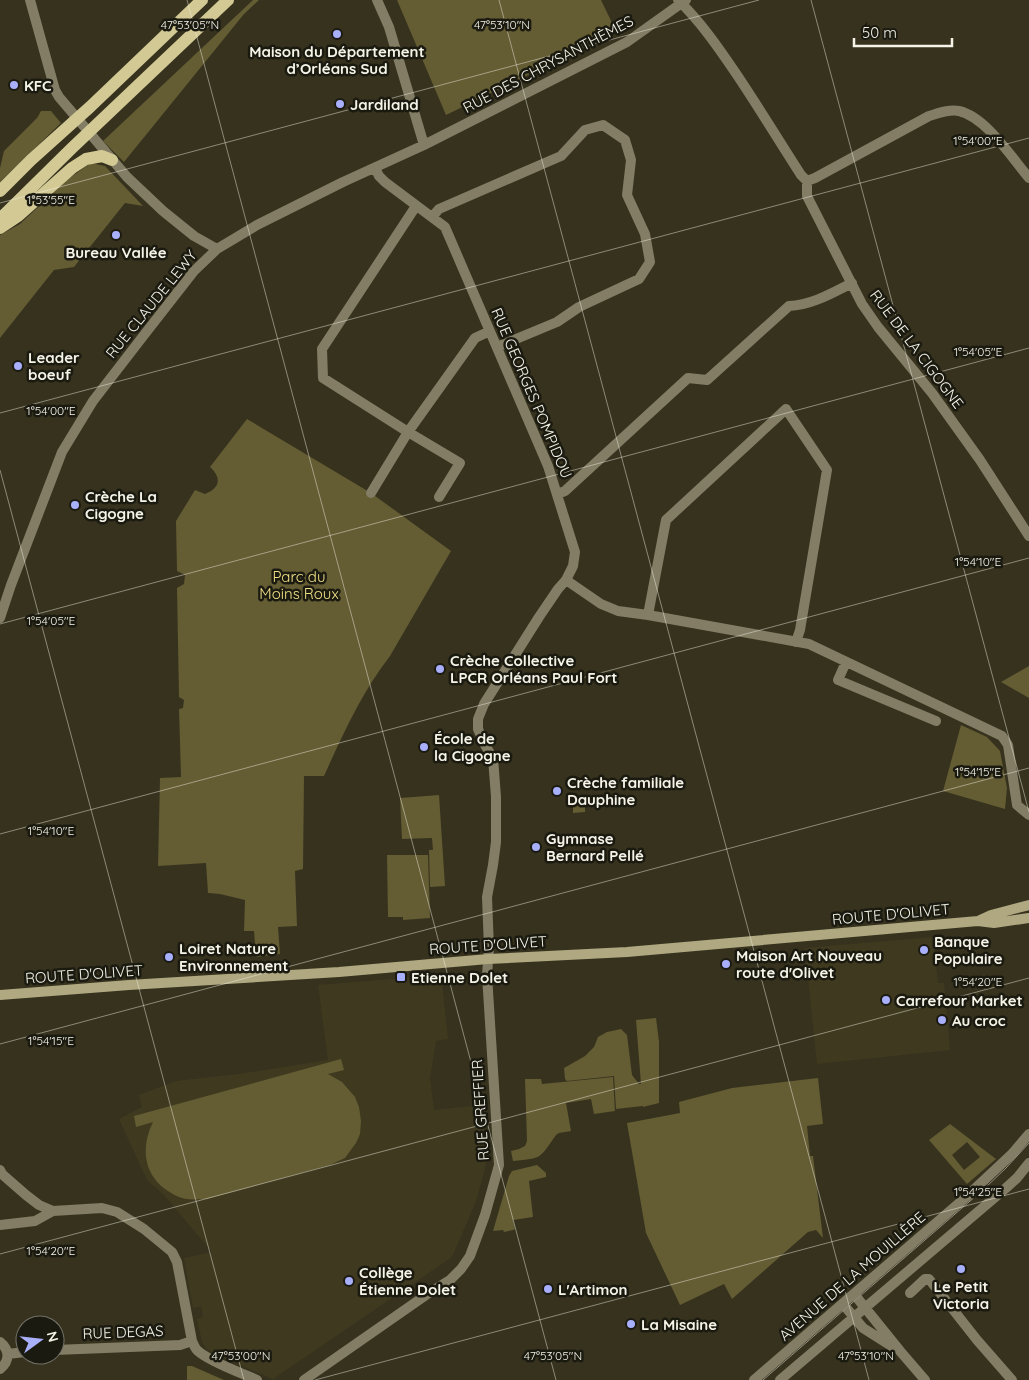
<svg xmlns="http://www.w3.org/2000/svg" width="1029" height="1380" font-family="Quicksand,sans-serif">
	<rect width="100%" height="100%" fill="#36321e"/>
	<path fill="#3f3a1f" d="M933 937 938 983H944L950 1050 817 1064 805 948Z
		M441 975 448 1039 436 1041 430 1078 434 1110 483 1105 486 1165 476 1201 452 1257 273 1379 218 1356 207 1349 202 1342 197 1319 203 1317 201 1306 193 1308 184 1258 212 1252 164 1195 147 1180 119 1119 142 1107 139 1095 176 1081 239 1074 328 1060 318 985Z"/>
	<path fill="#645c33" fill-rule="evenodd" d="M253 0H259L244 14 124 162 103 141Z
		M397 0H601L615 29 534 72 446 115Z
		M41 111H51L61 123 0 182V168L4 151 37 118Z
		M91 163 105 166 143 206 125 203 74 267 54 270 0 338V235L20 224 68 179Z
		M247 419 371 493 451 551 390 656C362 692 343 734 324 776H304L303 869 295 871 297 926 278 927 280 954 256 957 254 931H244L245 900 220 894 208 893 206 863 158 866 160 778 181 777 179 709 183 708 184 700 179 697 177 588 184 584 185 575 177 571 176 521 195 490 205 494C220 488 222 478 210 467Z
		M1029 666V698L1001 682Z
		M961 725 987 737 1000 751 1007 788 1005 809 943 791Z
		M439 795 445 886 430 887 429 850H433L432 838 402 839 400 798Z
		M568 796H573L574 799 593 798 594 806H585V812L573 813V802H568Z
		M387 855H428L430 918 403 920V917H388Z
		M656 1018 659 1042V1103L643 1107V1106L616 1109 614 1076 567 1081 565 1079 564 1068 585 1056 594 1047 598 1037 607 1032 621 1029 627 1035 632 1075 639 1084H641L636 1020Z
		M341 1059 344 1070 328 1074 342 1082 355 1097 359 1107 361 1121 360 1134 356 1143 345 1158 330 1165 207 1199C200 1199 193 1200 187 1199 179 1198 172 1194 165 1189 143 1173 141 1146 153 1122L136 1127 134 1116Z
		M613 1077 615 1111 594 1114 591 1099 566 1103 571 1131 559 1133 556 1135C539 1159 543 1158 513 1161L511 1151 519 1149 525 1146 527 1141 525 1079H541L542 1084Z
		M818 1078 823 1124 807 1126 810 1156H813L823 1238 816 1230 808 1232 732 1299 724 1284 680 1305 646 1233 627 1123 680 1113 679 1102 732 1088Z
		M950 1124 996 1159 967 1184 929 1140ZM967 1142 980 1157 964 1170 952 1155Z
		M537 1165 546 1173V1177L529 1181 533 1217 513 1220 515 1229 513 1230 504 1232 503 1230 493 1231 509 1176 512 1171Z
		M187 1366H192L224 1380H187Z"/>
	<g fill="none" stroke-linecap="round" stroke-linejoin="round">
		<path stroke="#827d64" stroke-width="10" d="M30 0 55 90 59 97 127 177 163 211 194 236 217 249
			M377 0 389 27 424 145
			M678 0C700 21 718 47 735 72 758 106 779 141 801 175L807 181V196L862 304 878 327 932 393 980 460 1029 536
			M807 181 815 178 929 116C939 113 949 109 959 111 986 117 1012 158 1029 178
			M416 206 322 349 323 378 408 432 475 338 490 331
			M432 217 439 209 561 156 585 130 603 125 625 140 631 160 627 195 645 234 650 262 639 279 579 307 557 322 497 347
			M371 493 408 432 460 463 439 497
			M557 494 565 491 688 378 707 380 789 306C812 305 832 293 852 283
			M566 580 601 604 618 611 648 615 809 644 1002 736 1008 745 1017 805 1029 815
			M648 615 666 520 786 409 827 470 800 630 796 642
			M0 618 11 585 62 452 93 401 144 335 194 271 217 249 257 225 343 182 424 145 627 42 686 0
			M846 662 838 680 936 721
			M0 1170 2 1174 26 1195 39 1205 53 1211 102 1208 117 1212 144 1229 172 1252 177 1262 192 1341C194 1345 195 1349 198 1351 210 1362 242 1373 257 1380
			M0 1225 35 1221 53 1211
			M910 1293 925 1279H929L977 1340 1012 1380
			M854 1294 900 1351 925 1380
			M843 1304 863 1328 893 1347
			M0 1342C10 1350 10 1361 0 1369
			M55 1350 180 1345 192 1341
			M8 1354 25 1352
			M304 1380 429 1293 450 1280 461 1269 470 1256 485 1215 499 1165 487 975 489 948 487 897 493 865 496 842V797L493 758 485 745 478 729V719L484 704 539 617 558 589 566 580 573 566 575 552 548 466 445 227 385 182 379 176 375 168
			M754 1380 965 1198 1012 1154 1029 1134
			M780 1380 1006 1188 1017 1178 1029 1163"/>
		<path stroke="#afa880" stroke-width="10" d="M978 921 991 915 1029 905
			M0 995 129 985 339 972 488 959 627 952 978 921 994 923 1029 918"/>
		<path stroke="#d2c994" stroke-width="12" d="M0 191 31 160 90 107 202 0
			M0 219 72 148 228 0
			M0 228 18 216 72 168 86 159 102 156 112 160"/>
		<path stroke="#928f7e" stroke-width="1" d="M763 1380 984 1189 1006 1168 1029 1143"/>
	</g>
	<path fill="none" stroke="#f6f4e8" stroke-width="1" stroke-opacity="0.45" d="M187 0 556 1380M499 0 869 1380M811 0 1029 812M0 203 759 0M0 413 1029 138M0 470 244 1380M0 624 1029 348M0 834 1029 558M0 1044 1029 768M0 1254 1029 978M315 1380 1029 1189"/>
	<g fill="#a8b0fc" stroke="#1b1a11" stroke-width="2">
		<circle cx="337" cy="34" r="5"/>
		<circle cx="14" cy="85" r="5"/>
		<circle cx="340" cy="104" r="5"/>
		<circle cx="116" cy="235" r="5"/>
		<circle cx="18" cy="366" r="5"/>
		<circle cx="75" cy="505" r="5"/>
		<circle cx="440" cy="669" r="5"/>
		<circle cx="424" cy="747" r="5"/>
		<circle cx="557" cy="791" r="5"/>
		<circle cx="536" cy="847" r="5"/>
		<circle cx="924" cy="950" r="5"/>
		<circle cx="169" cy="957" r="5"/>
		<circle cx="726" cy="964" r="5"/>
		<rect x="396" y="972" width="10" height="10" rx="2.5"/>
		<circle cx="886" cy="1000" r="5"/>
		<circle cx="942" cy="1020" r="5"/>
		<circle cx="961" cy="1269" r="5"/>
		<circle cx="349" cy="1281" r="5"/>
		<circle cx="548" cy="1289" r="5"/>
		<circle cx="631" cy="1324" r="5"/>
	</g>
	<g text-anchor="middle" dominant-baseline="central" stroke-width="5" stroke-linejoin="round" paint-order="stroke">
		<g font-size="15" font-weight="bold" fill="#f6f4e8" stroke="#1b1a11" text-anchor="start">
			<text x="337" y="51" text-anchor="middle">Maison du Département<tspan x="337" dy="17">d’Orléans Sud</tspan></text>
			<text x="24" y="85">KFC</text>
			<text x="350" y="104">Jardiland</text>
			<text x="116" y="252" text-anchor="middle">Bureau Vallée</text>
			<text x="28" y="357">Leader<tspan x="28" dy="17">boeuf</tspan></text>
			<text x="85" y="496">Crèche La<tspan x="85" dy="17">Cigogne</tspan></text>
			<text x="450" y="660">Crèche Collective<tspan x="450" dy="17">LPCR Orléans Paul Fort</tspan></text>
			<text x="434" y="738">École de<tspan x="434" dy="17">la Cigogne</tspan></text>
			<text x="567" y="782">Crèche familiale<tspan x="567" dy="17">Dauphine</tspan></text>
			<text x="546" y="838">Gymnase<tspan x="546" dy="17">Bernard Pellé</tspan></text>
			<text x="934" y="941">Banque<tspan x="934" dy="17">Populaire</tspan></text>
			<text x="179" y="948">Loiret Nature<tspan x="179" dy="17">Environnement</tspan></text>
			<text x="736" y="955">Maison Art Nouveau<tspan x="736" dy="17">route d'Olivet</tspan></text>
			<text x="411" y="977">Etienne Dolet</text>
			<text x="896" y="1000">Carrefour Market</text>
			<text x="952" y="1020">Au croc</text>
			<text x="359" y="1272">Collège<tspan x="359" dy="17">Étienne Dolet</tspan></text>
			<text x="961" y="1286" text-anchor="middle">Le Petit<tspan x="961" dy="17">Victoria</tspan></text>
			<text x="558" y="1289">L'Artimon</text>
			<text x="641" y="1324">La Misaine</text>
		</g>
		<g font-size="15" fill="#f6f4e8" stroke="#1b1a11">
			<text transform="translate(548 64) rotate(-28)">RUE DES CHRYSANTHÈMES</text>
			<text transform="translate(151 304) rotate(-51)">RUE CLAUDE LEWY</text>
			<text transform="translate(917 349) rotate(53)">RUE DE LA CIGOGNE</text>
			<text transform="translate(532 393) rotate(67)">RUE GEORGES POMPIDOU</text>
			<text transform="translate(891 914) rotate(-5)">ROUTE D'OLIVET</text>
			<text transform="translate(488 945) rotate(-4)">ROUTE D'OLIVET</text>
			<text transform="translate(84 974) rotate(-4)">ROUTE D'OLIVET</text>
			<text transform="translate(480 1110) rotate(-94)">RUE GREFFIER</text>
			<text transform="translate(852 1276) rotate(-41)">AVENUE DE LA MOUILLÈRE</text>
			<text transform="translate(123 1332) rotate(-2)">RUE DEGAS</text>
		</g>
		<g font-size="15" fill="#f2e187" stroke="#1b1a11">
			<text x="299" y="576">Parc du<tspan x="299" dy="17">Moins Roux</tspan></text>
		</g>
	</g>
	<g font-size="12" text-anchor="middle" fill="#f6f4e8" stroke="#1b1a11" stroke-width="5" stroke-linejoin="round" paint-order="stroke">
		<text x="190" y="29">47°53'05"N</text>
		<text x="502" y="29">47°53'10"N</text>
		<text x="978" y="145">1°54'00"E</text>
		<text x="51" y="204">1°53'55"E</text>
		<text x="978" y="356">1°54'05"E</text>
		<text x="51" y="415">1°54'00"E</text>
		<text x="978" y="566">1°54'10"E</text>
		<text x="51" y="625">1°54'05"E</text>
		<text x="978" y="776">1°54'15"E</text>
		<text x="51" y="835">1°54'10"E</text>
		<text x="978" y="986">1°54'20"E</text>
		<text x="51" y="1045">1°54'15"E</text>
		<text x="978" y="1196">1°54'25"E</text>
		<text x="51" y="1255">1°54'20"E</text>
		<text x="241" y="1360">47°53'00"N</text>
		<text x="553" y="1360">47°53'05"N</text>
		<text x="866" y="1360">47°53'10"N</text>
	</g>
	<g transform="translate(40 1340) rotate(75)"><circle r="24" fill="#1b1a11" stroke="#737167"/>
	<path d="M0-4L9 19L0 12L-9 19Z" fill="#a8b0fc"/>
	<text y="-8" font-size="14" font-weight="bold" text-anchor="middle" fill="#f6f4e8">N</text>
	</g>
	<path d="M854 38v8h98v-8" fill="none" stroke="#f6f4e8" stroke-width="2.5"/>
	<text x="862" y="38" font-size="15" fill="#f6f4e8" stroke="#1b1a11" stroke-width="4" paint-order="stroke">50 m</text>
</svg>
